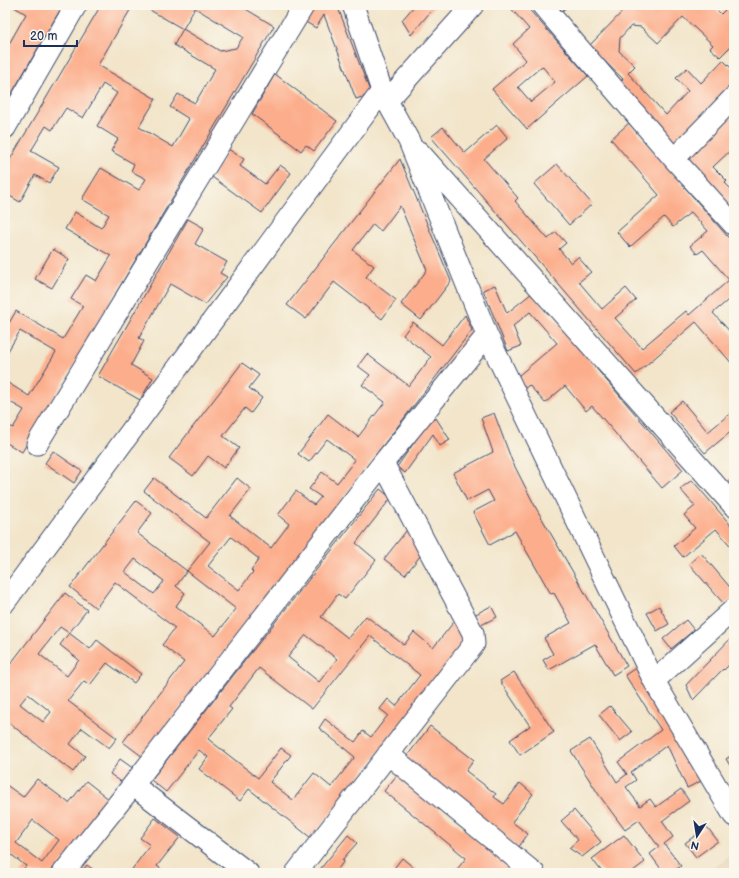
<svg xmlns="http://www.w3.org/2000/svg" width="739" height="878" font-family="'Balsamiq Sans',sans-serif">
	<rect width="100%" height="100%" fill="#fbf7ec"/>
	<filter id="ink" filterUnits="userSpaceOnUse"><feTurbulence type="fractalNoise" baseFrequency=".025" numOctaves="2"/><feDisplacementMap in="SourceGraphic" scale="8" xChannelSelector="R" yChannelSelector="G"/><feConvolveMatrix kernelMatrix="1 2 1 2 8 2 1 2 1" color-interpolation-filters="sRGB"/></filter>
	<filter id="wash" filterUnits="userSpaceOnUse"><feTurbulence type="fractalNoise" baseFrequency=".012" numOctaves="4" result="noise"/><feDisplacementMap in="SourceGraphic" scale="16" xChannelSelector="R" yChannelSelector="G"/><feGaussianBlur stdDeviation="0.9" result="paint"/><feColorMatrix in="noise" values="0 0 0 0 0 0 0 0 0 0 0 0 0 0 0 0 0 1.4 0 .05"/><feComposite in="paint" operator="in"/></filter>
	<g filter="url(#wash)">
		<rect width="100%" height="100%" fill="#f2e5ca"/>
		<path fill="#e5d6b8" d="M734 852V873H708Z"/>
		<g id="blocks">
			<path fill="#fcae8c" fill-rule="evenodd" d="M11 5H63L5 105V51L26 14Z
				M101 5H133L98 65 156 99 139 127 173 147 189 119 170 107 178 94 195 103 215 69 174 45 183 29 141 5H239L274 26 22 452 5 442V423L13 428 24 410 5 399V381L29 396 56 352 20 331 5 356V330L16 311 63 339 83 306 71 299 86 275 96 281 111 256 65 229 75 212 101 228 109 215 82 199 101 168 139 190 146 179 131 171 134 164 111 151 118 139 97 126 117 93 103 84 83 118 66 108 52 130 46 126 31 151 59 167 49 183 35 175 20 202 8 195 5 201V168ZM195 8 243 37 236 48 220 51 183 29Z
				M311 5H337L371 94 356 99 324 15 316 28 302 20Z
				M415 5H436L411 35 402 20Z
				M508 5H525L588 76 527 129 492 89 526 60 513 44 529 29ZM542 66 555 82 531 102 518 87Z
				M557 5H569L562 11Z
				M629 5H713V6L721 14 730 5H734V43L720 57 710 48 713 45 683 17 658 43 641 27 631 26 620 38 619 51 635 66 628 73 666 115 688 91 676 78 687 68 701 83 723 60 731 68 734 65V82L675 145 619 82 623 79 589 46Z
				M275 74 337 121 314 151 306 145 301 151 252 114Z
				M734 110V147L713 167 727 181 725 183 734 192V215L683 160Z
				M629 123 734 244V295L713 313 734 336V366L696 322 636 374 431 137 443 127 465 153 497 125 508 138 484 159 518 198 515 201 548 239 556 232 566 243 559 249 571 263 578 257 591 272 579 282 602 309 626 288 636 300 615 318 642 348 686 311 689 315 729 280 703 250 697 254 690 246 708 231 691 212 673 227 664 217 630 247 617 232 659 195 611 139Z
				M228 149 244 159 240 166 265 184 280 165 291 173 262 213 212 177Z
				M400 159 451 281 421 320 401 304 427 270 400 206 381 231 373 224 353 250 374 266 366 277 396 300 382 319 334 282 306 319 287 305Z
				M557 164 592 204 569 225 534 184Z
				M188 219 204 228 195 244 227 262 220 273 227 277 205 304 170 284 139 338 144 341 131 365 153 378 140 400 98 376Z
				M53 249 69 259 52 288 35 279Z
				M495 285 507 313 532 293 683 470 662 488 592 406 586 411 565 386 545 403 529 385 523 390 518 376 557 343 530 312 513 326 521 346 508 351 483 290Z
				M465 315 472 330 143 757 123 742 184 662 162 645 175 628 115 582 96 608 70 587 136 501 152 513 137 533 187 571 210 542 144 491 154 478 206 518 237 478 251 489 230 516 271 548 289 524 278 515 296 491 314 505 321 497 309 489 322 472 337 483 355 460 327 439 309 462 298 454 328 414 358 437 385 402 362 385 370 375 358 366 367 354 409 386 431 357 403 335 413 322 442 345ZM231 537 259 559 251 570 253 572 239 590 208 566ZM135 559 164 581 154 594 125 572ZM187 571 236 609 215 636 176 606 185 593 176 586Z
				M242 363 259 375 249 388 262 398 251 413 245 408 223 436 239 448 224 468 208 456 193 476 169 458Z
				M682 401 708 432 734 410V429L705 453 669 412Z
				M494 413 512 461 536 508 627 666 613 675 595 644 549 670 543 660 553 654 544 638 571 623 554 593 551 594 515 531 490 545 473 512 494 501 488 490 467 501 453 473 493 452 481 418Z
				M436 418 450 440 440 446 433 434 405 473 397 467 427 424Z
				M53 451 82 471 74 483 45 463Z
				M5 472 9 475 5 481Z
				M734 476V487L729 481Z
				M692 480 734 529V550L716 529 683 557 674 546 695 528 684 515 695 506 680 489Z
				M380 489 391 498 356 543 376 560 345 599 338 594 321 617 348 638 366 616 404 645 414 632 433 648 457 618 468 639 311 838 249 789 240 801 199 769 208 757 199 750 166 792 151 780ZM306 635 337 659 319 682 288 657ZM370 636 420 675 396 706 388 699 380 709 388 715 371 737 363 731 355 742 325 719 319 728 355 757 331 787 314 773 293 800 270 782 291 755 281 748 258 778 208 739 232 709 229 707 259 668 312 709Z
				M407 530 421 555 405 575 384 559Z
				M701 553 734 592V596L724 604 689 564Z
				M65 593 87 610 69 633 60 627 39 654 67 676 79 660 60 645 69 633 90 649 97 640 141 674 134 683 107 663 90 685 84 681 68 701 117 738 109 748 82 728 70 744 85 756 73 772 5 720V671ZM28 694 51 712 43 722 20 704Z
				M491 606 497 617 479 626 474 615Z
				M659 606 669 624 657 631 647 613Z
				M686 620 694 630 671 649 663 639Z
				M734 635V660L724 670 723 669 693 700 686 685Z
				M637 667 680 735 701 781 687 788 667 745 631 772 636 780 626 787 640 806 650 799 656 807 681 789 689 801 662 821 673 837 664 844 681 866 671 873H664L650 854 659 847 639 820 625 830 599 795 571 751 590 739 617 782 627 774 618 762 661 730 625 675Z
				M514 672 554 732 520 755 510 740 530 726 500 681Z
				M610 706 632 732 620 741 599 715Z
				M430 726 474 760 466 771 496 794 494 797 504 804 520 783 533 794 512 822 528 834 518 848 404 760Z
				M734 754V772L726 759Z
				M120 759 134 769 123 783 110 774Z
				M397 775 489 850 517 873H454L466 858 384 791Z
				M37 779 69 803 86 781 110 800 54 873H20L26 866 5 850V784L23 797ZM33 820 59 840 42 863 16 843Z
				M574 810 601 842 582 857 569 848 578 840 561 821Z
				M155 818 180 837 157 866 167 873H131L130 872 150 845 140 838Z
				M707 827 718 841 696 857 685 843Z
				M348 835 357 843 342 860 344 861 335 873H317Z
				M624 835 645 862 633 871 635 873H603L592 859Z
				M402 858 420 873H395L392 871Z
				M87 865 98 873H81Z
				M220 869 226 873H217Z
				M721 869 724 873H716Z"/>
		</g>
	</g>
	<g filter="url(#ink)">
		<use href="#blocks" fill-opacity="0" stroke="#3b4a6e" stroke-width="1"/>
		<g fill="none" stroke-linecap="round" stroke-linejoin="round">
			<g stroke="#3b4a6e" stroke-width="23">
				<path id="street" d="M353 5 382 91 387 101 409 141 487 335 654 681 734 816
					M542 5 674 159 734 225
					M387 101 473 5
					M5 128 76 5
					M419 152 734 506
					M674 159 734 97
					M37 444 304 5
					M5 602 382 91
					M654 681 734 609
					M388 754 534 873
					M133 785 248 873
					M63 873 133 785 383 463 487 335
					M296 873 474 644 473 633 383 463"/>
			</g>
			<use href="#street" stroke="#fff" stroke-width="21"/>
		</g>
	</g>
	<rect width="739" height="878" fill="none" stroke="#fbf7ec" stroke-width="20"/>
	<g transform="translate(697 836) rotate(192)" stroke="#fbf7ec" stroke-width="3" paint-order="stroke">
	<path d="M0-3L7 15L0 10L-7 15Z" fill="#1b2f5e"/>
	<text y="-6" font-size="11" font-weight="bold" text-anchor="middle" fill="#1b2f5e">N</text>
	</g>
	<path d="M24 40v6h53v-6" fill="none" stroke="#1b2f5e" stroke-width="2"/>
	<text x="30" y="40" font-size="12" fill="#1b2f5e" stroke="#fbf7ec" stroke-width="3" paint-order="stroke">20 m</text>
</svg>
